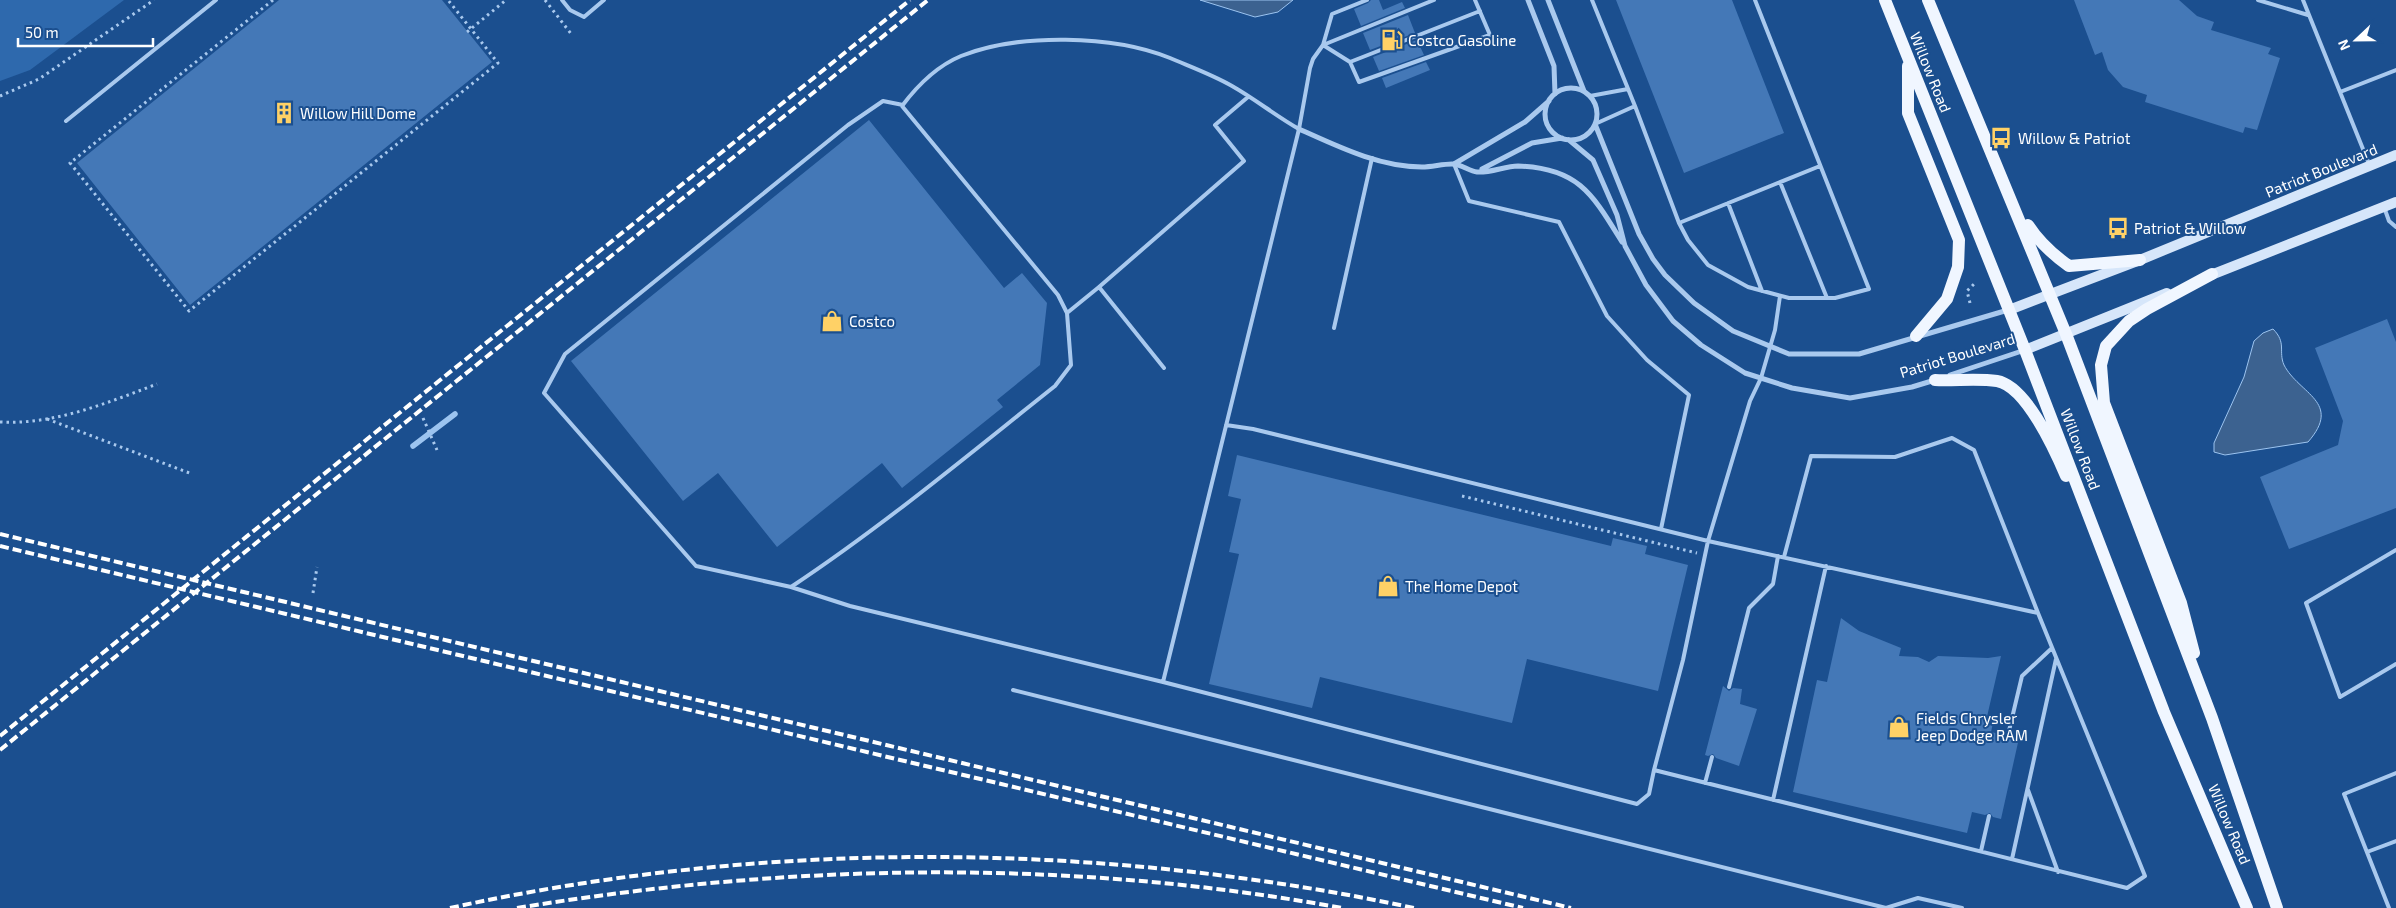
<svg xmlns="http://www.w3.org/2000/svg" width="2396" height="908" font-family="'Exo 2',sans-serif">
	<rect width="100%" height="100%" fill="#1b4f8f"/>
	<path fill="#2e69ad" d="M0 0H124L30 70 0 81Z"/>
	<path fill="#3c6290" stroke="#9cc4f0" d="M1200 0H1293L1278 12 1255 17Z
		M2273 329C2287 343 2278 351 2284 365 2299 394 2343 402 2308 442L2225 455 2214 452V443L2244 377 2254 341 2263 333Z"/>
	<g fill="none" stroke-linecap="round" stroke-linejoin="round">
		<path stroke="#9cc4f0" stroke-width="5.5" d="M413 446 455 414"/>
	</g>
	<path fill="#4478b7" d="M279 0H442L492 62 190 305 77 163Z
		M1371 0H1379L1383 10 1402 2 1405 8 1361 26 1354 9 1368 3Z
		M1616 0H1732L1784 133 1684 173Z
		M2074 0H2179L2197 16 2214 22 2211 30 2271 48 2268 54 2280 58 2257 130 2245 127 2243 133 2145 102 2147 95 2123 87 2108 70 2102 52 2095 55Z
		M1408 15 1415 33 1370 50 1363 33Z
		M1417 40 1424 55 1379 71 1373 57Z
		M1426 62 1430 70 1386 88 1382 78Z
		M869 120 1004 288 1022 273 1047 303 1040 365 997 400 1003 407 902 488 882 463 777 547 718 473 683 501 571 361Z
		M2387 319 2396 342V508L2289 549 2260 477 2338 445 2343 421 2315 348Z
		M1237 455 1611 546 1613 538 1647 546 1645 554 1688 565 1658 691 1527 659 1512 723 1320 677 1312 708 1209 684 1239 554 1229 552 1241 499 1228 496Z
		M1841 618 1859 631 1901 648 1899 656 1918 657 1929 662 1938 656 1988 658 2001 656 1986 721 1993 723 1991 732 2004 735 2008 739 2012 736 2019 738 2001 819 1993 817 1990 813 1985 815 1972 812 1967 833 1793 792 1817 680 1827 682Z
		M1723 686 1729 691 1733 688 1742 689 1740 704 1757 709 1739 766 1716 758 1713 754 1708 756 1705 755Z"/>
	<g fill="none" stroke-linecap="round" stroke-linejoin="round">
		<path stroke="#a9c9ee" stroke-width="3" stroke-dasharray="2.5 4" stroke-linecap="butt" d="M273 0 70 163 189 311 498 63 448 0
			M545 0 572 35
			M467 32 506 0
			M0 96 39 79 154 0
			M1970 303 1967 291 1975 283
			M423 418 437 450
			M47 419 192 474
			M0 422C54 425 107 403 157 384
			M1462 496 1697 553
			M313 593 317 567"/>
		<path stroke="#a9c9ee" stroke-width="4" d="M562 0 570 10 584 17 604 0
			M1592 0 1635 106 1679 223 1688 240 1708 265 1748 287 1789 298H1835L1869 289 1755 0
			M2258 0 2308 15
			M2303 0 2369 164
			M1323 45 1350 62 1359 82 1490 35 1475 0
			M1323 45 1434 0
			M1350 62 1480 11
			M2340 92 2396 70
			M1590 96 1628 89
			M66 121 216 0
			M1595 124 1635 106
			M1299 129C1276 116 1255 99 1232 86 1213 75 1191 67 1170 58 1113 35 1019 33 961 56 937 66 917 86 902 106L1058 295 1067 313 1071 365 1055 386C968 455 883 526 791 587L850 606 1163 682 1299 129 1310 68 1313 59 1323 45 1332 14 1367 0
			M1454 164 1469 201 1559 222 1607 316 1647 360 1689 395 1661 529
			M1780 182 1827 298
			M1728 203 1762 291
			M2384 207 2389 221 2396 227
			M1679 223 1820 166
			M1099 287 1244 161 1215 125 1248 97
			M1067 313 1099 287 1164 368
			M1334 328 1372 158
			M1226 425 1253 429 1708 541 1750 401 1761 378 1775 330 1780 296
			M1708 541 2038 613 2145 876 2127 888 1654 770 1683 660Z
			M2396 550 2306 603 2340 697 2396 664
			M1784 557 1811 456 1895 457 1952 438 1974 450 2038 613
			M791 587 696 566 544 393 565 354 848 125 883 101 903 105
			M1163 682 1637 804 1649 794 1654 770
			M1729 687 1749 608 1773 584 1778 556
			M1013 690 1886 908
			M2008 735 2022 676 2052 648
			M1705 783 1712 757
			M2028 790 2058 872
			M1773 800 1826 566
			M1981 851 1989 816
			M2367 852 2396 841
			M2012 859 2056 659
			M1886 908 1918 898 1962 908
			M2389 908 2344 794 2396 773"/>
		<path stroke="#a9c9ee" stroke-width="5" d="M1528 0 1554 66 1555 94
			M1548 0 1584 91
			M1545 114a26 26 0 1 1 52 0a26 26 0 1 1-52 0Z
			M1595 124 1639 234 1653 259 1665 275 1694 303 1733 331 1789 354H1859L2008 310
			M1299 129C1337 146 1379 167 1422 167 1432 167 1442 164 1452 164 1461 164 1469 171 1477 172 1491 173 1505 166 1518 166 1579 168 1593 195 1622 242
			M1569 140 1593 160 1617 215 1625 246 1646 285 1673 321 1701 345 1745 373 1792 388 1850 398 1912 387 1935 380
			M1454 164 1525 122 1549 101
			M1482 169 1532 143 1562 138
			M1950 375 2025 350"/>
		<path stroke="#d6e6fa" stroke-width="10" d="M2206 277 2396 202
			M2009 310 2140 260 2396 155
			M2025 350 2167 293"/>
		<path stroke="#f0f6ff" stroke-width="12" d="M1885 0 2025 350 2164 712 2247 908
			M1928 0 2066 334 2212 718 2277 908
			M1908 66V113L1959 240 1958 267 1947 299 1916 336
			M2028 225C2039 242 2052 254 2069 266L2140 260
			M1935 380C1955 381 1977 378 1997 381 2026 386 2055 450 2066 476
			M2194 653 2181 603 2104 403 2101 365 2106 346 2129 321 2147 309 2212 274"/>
		<path stroke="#fff" stroke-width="4" stroke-dasharray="9 4" stroke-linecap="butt" d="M0 534 1571 908
			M0 546 1523 908
			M0 736 910 0
			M0 750 928 0
			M450 908C765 839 1099 841 1414 908
			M517 908C791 863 1068 858 1342 908"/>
	</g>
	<defs>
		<g id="fuel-bare" transform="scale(1.725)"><path d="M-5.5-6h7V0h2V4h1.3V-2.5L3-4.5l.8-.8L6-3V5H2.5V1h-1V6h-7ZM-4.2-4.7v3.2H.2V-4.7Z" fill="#ffd166" stroke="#1b4f8f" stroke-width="2.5" paint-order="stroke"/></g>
		<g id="building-bare" transform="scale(1.725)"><path d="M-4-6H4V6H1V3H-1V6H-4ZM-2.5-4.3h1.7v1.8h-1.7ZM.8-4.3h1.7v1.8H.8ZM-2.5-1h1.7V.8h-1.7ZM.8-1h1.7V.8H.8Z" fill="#ffd166" stroke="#1b4f8f" stroke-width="2.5" paint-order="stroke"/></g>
		<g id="bus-bare" transform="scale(1.725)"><path d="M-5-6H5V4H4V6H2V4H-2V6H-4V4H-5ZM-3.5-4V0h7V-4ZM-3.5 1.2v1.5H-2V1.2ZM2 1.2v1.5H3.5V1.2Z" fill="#ffd166" stroke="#1b4f8f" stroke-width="2.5" paint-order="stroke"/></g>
		<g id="shop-bare" transform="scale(1.725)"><path d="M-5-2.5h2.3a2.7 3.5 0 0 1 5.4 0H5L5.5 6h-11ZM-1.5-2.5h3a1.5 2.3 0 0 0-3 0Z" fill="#ffd166" stroke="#1b4f8f" stroke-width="2.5" paint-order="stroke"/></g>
	</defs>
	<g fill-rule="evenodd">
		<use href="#fuel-bare" x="1392" y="40"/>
		<use href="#building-bare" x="284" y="113"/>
		<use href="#bus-bare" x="2001" y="138"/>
		<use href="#bus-bare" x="2118" y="228"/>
		<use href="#shop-bare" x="832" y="321"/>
		<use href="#shop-bare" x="1388" y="586"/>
		<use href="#shop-bare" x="1899" y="727"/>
	</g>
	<g text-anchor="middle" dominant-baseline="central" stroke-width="4" stroke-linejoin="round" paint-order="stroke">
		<g font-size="15" fill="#fff" stroke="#1b4f8f" text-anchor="start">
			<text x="1408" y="40">Costco Gasoline</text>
			<text x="300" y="113">Willow Hill Dome</text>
			<text x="2018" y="138">Willow &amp; Patriot</text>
			<text x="2134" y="228">Patriot &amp; Willow</text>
			<text x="849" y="321">Costco</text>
			<text x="1405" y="586">The Home Depot</text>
			<text x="1916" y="718">Fields Chrysler<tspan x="1916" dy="17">Jeep Dodge RAM</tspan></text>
		</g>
		<g font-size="15" fill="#fff" stroke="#1b4f8f">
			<text transform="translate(1931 72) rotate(68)">Willow Road</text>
			<text transform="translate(2321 170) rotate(-22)">Patriot Boulevard</text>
			<text transform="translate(1957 355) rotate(-17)">Patriot Boulevard</text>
			<text transform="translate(2081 449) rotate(69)">Willow Road</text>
			<text transform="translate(2230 824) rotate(67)">Willow Road</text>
		</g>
	</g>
	<g transform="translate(2356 40) rotate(248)" stroke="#1b4f8f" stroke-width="4" paint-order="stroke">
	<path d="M0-4L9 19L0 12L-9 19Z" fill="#ffffff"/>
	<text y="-8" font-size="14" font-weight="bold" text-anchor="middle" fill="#ffffff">N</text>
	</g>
	<path d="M18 38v8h135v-8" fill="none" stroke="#ffffff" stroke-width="2.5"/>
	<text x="25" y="38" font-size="15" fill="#ffffff" stroke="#1b4f8f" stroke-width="4" paint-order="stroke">50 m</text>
</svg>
